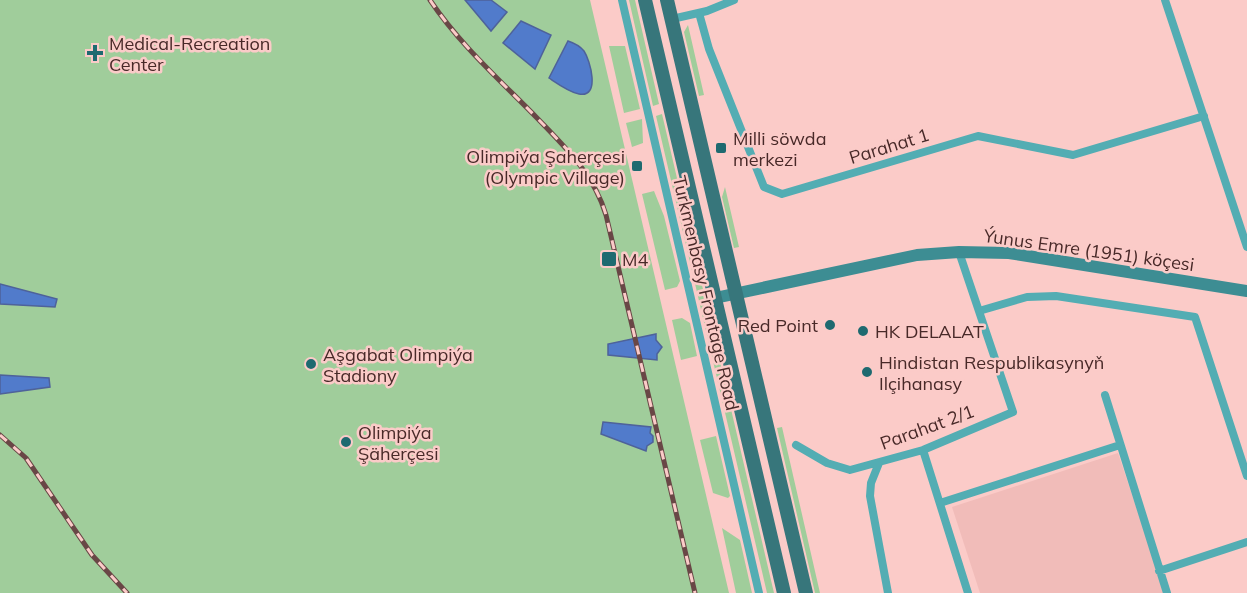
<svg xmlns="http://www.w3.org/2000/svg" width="1247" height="593" font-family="Mulish,sans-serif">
	<rect width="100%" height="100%" fill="#fbcbc8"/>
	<path fill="#f1bcb9" d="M1118 453 1165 593H980L952 507Z"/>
	<path fill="#a0cd9b" d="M0 0H590L729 593H0Z
		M629 0H635L659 104 653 106Z
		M688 25 704 95 699 96 684 32Z
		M609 46H625L640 109 624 113Z
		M662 114 774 593H767L656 116Z
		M642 119 643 143 632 147 626 123Z
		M725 187 739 247 734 248 722 197Z
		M654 191 664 216 680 281 677 287 665 290 642 194Z
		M682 318 690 323 697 356 681 360 672 320Z
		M782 427 820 593H815L777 428Z
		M716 436 730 496 728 498 713 493 700 440Z
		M722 528 740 540 752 593H736Z"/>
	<path fill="#517bcb" stroke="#4e629a" stroke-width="1.5" d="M465 0H491L507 12 491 31Z
		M521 21 551 35 535 69 503 43Z
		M568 41C574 43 580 46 584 51 590 60 601 98 579 94 569 92 558 84 549 78Z
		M0 284 57 299 55 307 0 304Z
		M656 334V340L662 347 657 354V360L608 355V344Z
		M0 375 49 378 50 387 0 394Z
		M603 422 651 427 650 433 653 436V442L647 446 646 451 601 434Z"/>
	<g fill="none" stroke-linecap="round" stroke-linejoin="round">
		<path stroke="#53adb3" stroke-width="8" d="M622 0 759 593
			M1165 0 1247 247
			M699 13 709 49 764 187 782 194 978 136 1073 155 1204 116
			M672 19 707 11 734 0
			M979 311 1027 297 1056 296 1195 317 1247 476
			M1105 395 1167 593
			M796 445 827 463 850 470 923 450 1013 412 959 252
			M923 450 968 593
			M879 463 871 483 870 496 888 593
			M940 503 1120 445
			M1159 571 1247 542"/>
		<path stroke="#3d8d93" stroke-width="12" d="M715 298 917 255 959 252 1009 253 1247 291"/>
		<path stroke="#37767b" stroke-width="14" d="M645 0 784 593
			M667 0 806 593"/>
		<g stroke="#694746" stroke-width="5">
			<path id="rail" d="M430 0C460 45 501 81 538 119 567 149 594 175 606 215L695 593
				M0 435 26 458 92 555 127 593"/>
		</g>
		<use href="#rail" stroke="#fbcbc8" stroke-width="3" stroke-dasharray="9" stroke-linecap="butt"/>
	</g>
	<g fill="#1e6a70" stroke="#fbcbc8" stroke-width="2">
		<path d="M92 44h6v6h6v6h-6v6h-6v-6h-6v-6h6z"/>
		<rect x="715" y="142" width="12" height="12" rx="3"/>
		<rect x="631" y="160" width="12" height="12" rx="3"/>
		<rect x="601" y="251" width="16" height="16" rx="3"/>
		<circle cx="830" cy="325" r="6"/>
		<circle cx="863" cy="331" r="6"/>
		<circle cx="311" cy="364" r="6"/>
		<circle cx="867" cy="372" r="6"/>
		<circle cx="346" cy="442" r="6"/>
	</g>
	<g text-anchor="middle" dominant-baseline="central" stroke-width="5" stroke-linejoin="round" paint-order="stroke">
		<g font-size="18" fill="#482928" stroke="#fbcbc8" text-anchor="start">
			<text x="109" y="43">Medical-Recreation<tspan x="109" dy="21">Center</tspan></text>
			<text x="733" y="138">Milli söwda<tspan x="733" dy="21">merkezi</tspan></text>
			<text x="625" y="156" text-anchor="end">Olimpiýa Şaherçesi<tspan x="625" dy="21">(Olympic Village)</tspan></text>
			<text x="622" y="259">M4</text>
			<text x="818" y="325" text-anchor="end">Red Point</text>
			<text x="875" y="331">HK DELALAT</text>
			<text x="323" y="354">Aşgabat Olimpiýa<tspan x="323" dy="21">Stadiony</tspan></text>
			<text x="879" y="362">Hindistan Respublikasynyň<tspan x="879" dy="21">Ilçihanasy</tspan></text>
			<text x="358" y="432">Olimpiýa<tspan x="358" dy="21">Şäherçesi</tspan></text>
		</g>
		<g font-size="18" fill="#482928" stroke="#fbcbc8">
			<text transform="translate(889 146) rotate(-17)">Parahat 1</text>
			<text transform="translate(1089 250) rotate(8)">Ýunus Emre (1951) köçesi</text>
			<text transform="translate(706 293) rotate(77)">Turkmenbasy Frontage Road</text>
			<text transform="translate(927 427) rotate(-20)">Parahat 2/1</text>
		</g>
	</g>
</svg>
